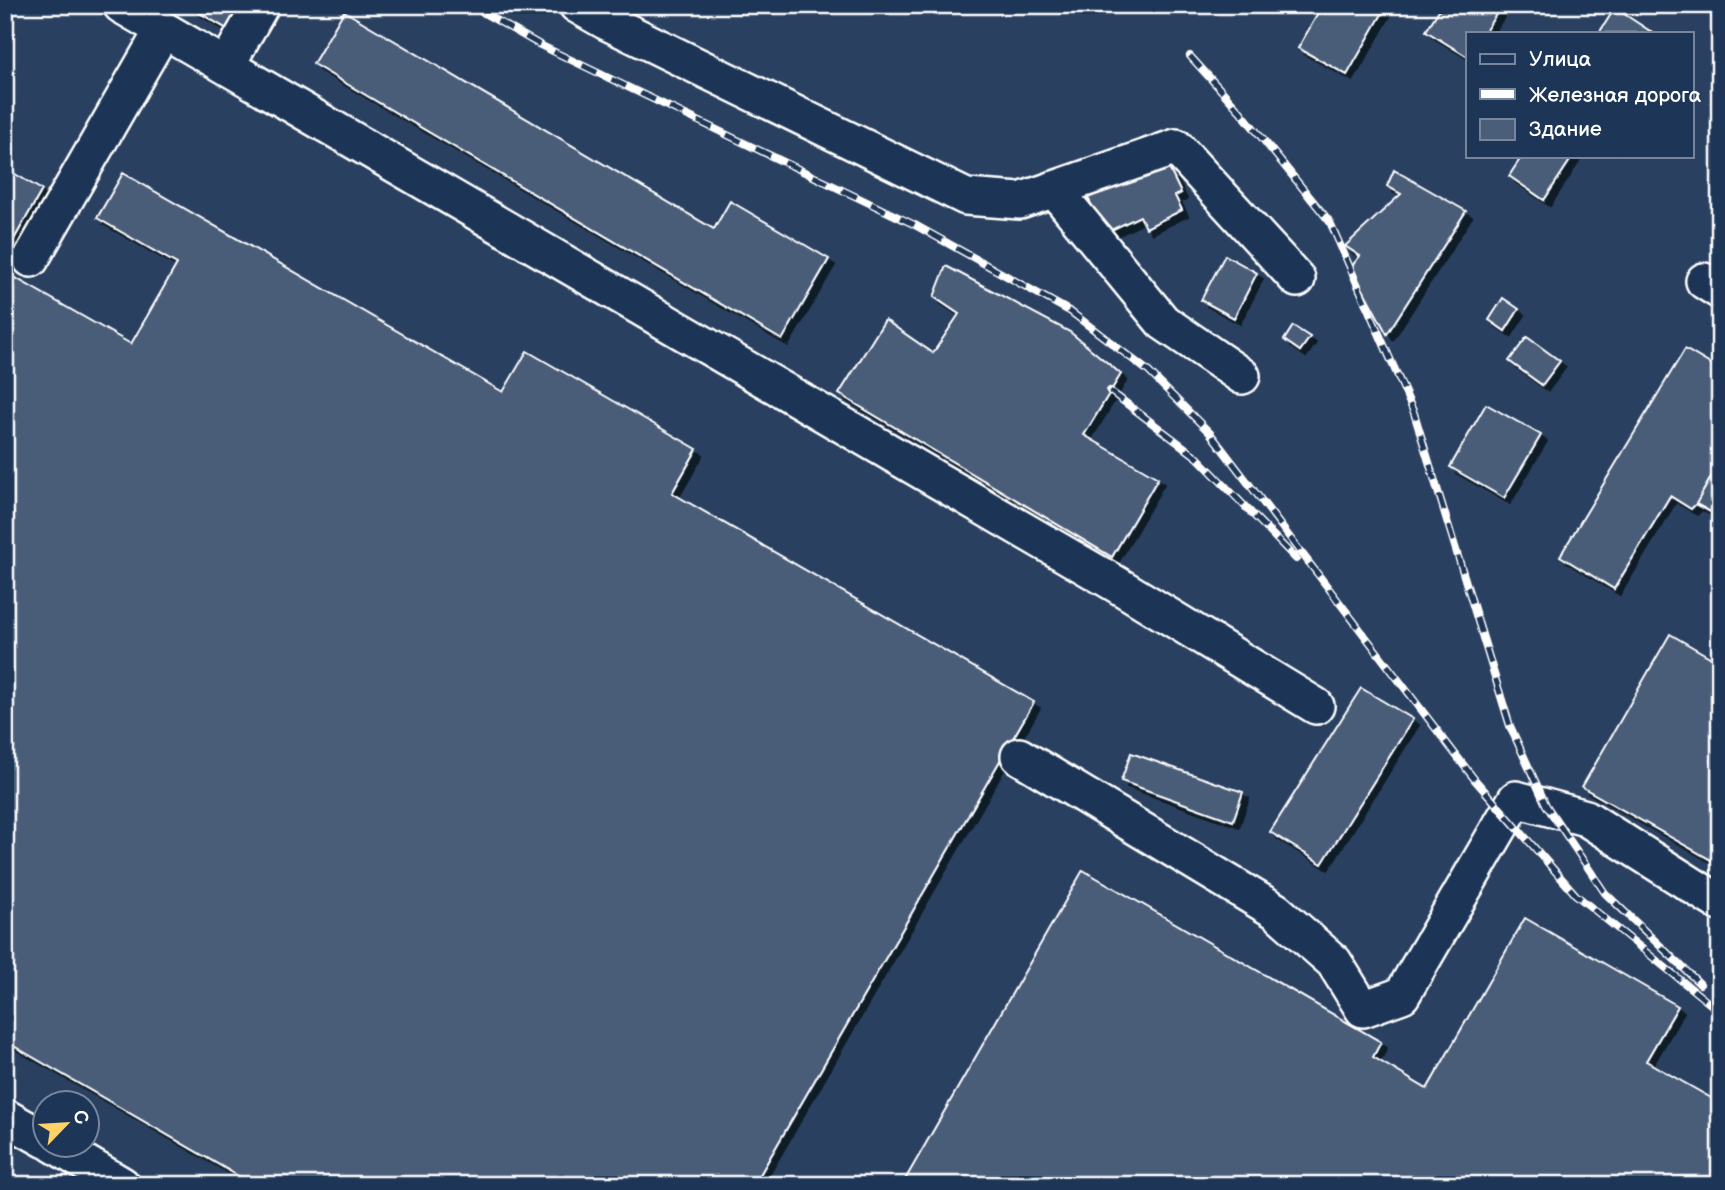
<svg xmlns="http://www.w3.org/2000/svg" width="1725" height="1190" font-family="'Balsamiq Sans',sans-serif">
	<defs>
		<filter id="shadow"><feDropShadow dx="6" dy="6" stdDeviation="0" flood-color="#0009"/></filter>
	</defs>
	<rect width="100%" height="100%" fill="#1d3557"/>
	<filter id="ink" filterUnits="userSpaceOnUse"><feTurbulence type="fractalNoise" baseFrequency=".0143" numOctaves="2"/><feDisplacementMap in="SourceGraphic" scale="14" xChannelSelector="R" yChannelSelector="G"/><feConvolveMatrix kernelMatrix="1 2 1 2 8 2 1 2 1" color-interpolation-filters="sRGB"/></filter>
	<g filter="url(#ink)">
		<path fill="#2a4161" fill-rule="evenodd" d="M5 5H1720V1185H5ZM1468 33H1692V156H1468ZM46 1102H88V1144H46Z"/>
		<path fill="#4a5d79" stroke="#fff" stroke-width="2" filter="url(#shadow)" d="M186 5H252L236 34Z
			M1323 5H1382L1386 7 1347 75 1298 48Z
			M1442 5H1502L1484 33H1468V57L1426 31Z
			M1615 8 1653 33H1599Z
			M344 11 714 229 730 201 829 259 782 340 313 64Z
			M1522 156H1573L1544 200 1509 176Z
			M1165 160 1181 193 1175 196 1182 210 1146 228 1140 216 1105 233 1088 198Z
			M5 168 42 190 5 255Z
			M1394 170 1466 211 1387 334 1351 267 1360 256 1345 246 1401 194 1387 186Z
			M123 173 503 392 527 351 697 449 672 493 1034 702 754 1185H254L5 1041V272L131 344 177 264 97 218Z
			M1225 255 1257 273 1234 318 1201 300Z
			M946 266 1070 332 1121 374 1084 435 1158 478 1112 557 839 394 885 320 933 353 959 314 934 297Z
			M1503 298 1519 309 1505 331 1489 320Z
			M1293 326 1310 337 1300 351 1284 340Z
			M1527 337 1560 361 1542 385 1509 361Z
			M1685 349 1720 370 1713 384 1720 388V462L1696 504 1691 509 1670 496 1614 589 1560 556Z
			M1486 404 1541 435 1504 498 1450 467Z
			M1716 468 1720 470V517L1696 504Z
			M1670 634 1720 663V865L1582 787Z
			M1361 688 1413 719 1322 864 1270 832Z
			M1131 753 1243 792 1233 821 1121 781Z
			M1083 870 1381 1042 1373 1057 1427 1089 1525 918 1678 1006 1646 1061 1720 1103V1185H902Z"/>
		<g fill="none" stroke-linecap="round" stroke-linejoin="round">
			<g stroke="#fff" stroke-width="40">
				<path id="minor" d="M121 5 1116 584 1316 706
					M577 5 605 21 966 197 1020 201 1176 147 1297 279
					M226 66 261 5
					M1054 189 1163 322 1242 376
					M31 259 163 30
					M1704 281 1720 291
					M1019 756 1276 911 1334 962 1363 1009 1402 995 1516 799 1586 818 1720 903
					M5 1117 46 1140
					M53 1144 122 1185"/>
			</g>
			<use href="#minor" stroke="#1d3557" stroke-width="35"/>
			<g stroke="#fff" stroke-width="8">
				<path id="rail" d="M470 5 540 45 915 225 1071 312 1148 371 1210 433 1475 780 1576 895 1720 1012
					M1190 56 1240 111 1330 222 1414 413 1510 726 1546 805 1605 893 1700 984
					M1110 391 1197 457 1296 559"/>
			</g>
			<use href="#rail" stroke="#1d3557" stroke-width="5" stroke-dasharray="16" stroke-linecap="butt"/>
		</g>
	</g>
	<rect width="1725" height="1190" fill="none" stroke="#1d3557" stroke-width="28"/>
	<rect x="14" y="14" width="1697" height="1162" fill="none" stroke="#fff" stroke-width="2.5" filter="url(#ink)"/>
	<rect x="1466" y="32" width="228" height="126" fill="#1d3557" stroke="#77869a" stroke-width="2"/>
	<rect x="1480" y="54" width="35" height="10" fill="#1d3557" stroke="#77869a" stroke-width="2"/>
	<text x="1529" y="66" font-size="21" fill="#ffffff">Улица</text>
	<rect x="1480" y="89" width="35" height="10" fill="#ffffff" stroke="#77869a" stroke-width="2"/>
	<text x="1529" y="102" font-size="21" fill="#ffffff">Железная дорога</text>
	<rect x="1480" y="119" width="35" height="21" fill="#4a5d79" stroke="#77869a" stroke-width="2"/>
	<text x="1529" y="136" font-size="21" fill="#ffffff">Здание</text>
	<g transform="translate(66 1124) rotate(65)"><circle r="33" fill="#1d3557" stroke="#77869a" stroke-width="2"/>
	<path d="M0-5L12 26L0 18L-12 26Z" fill="#ffd166"/>
	<text y="-10" font-size="19" font-weight="bold" text-anchor="middle" fill="#ffffff">С</text>
	</g>
</svg>
